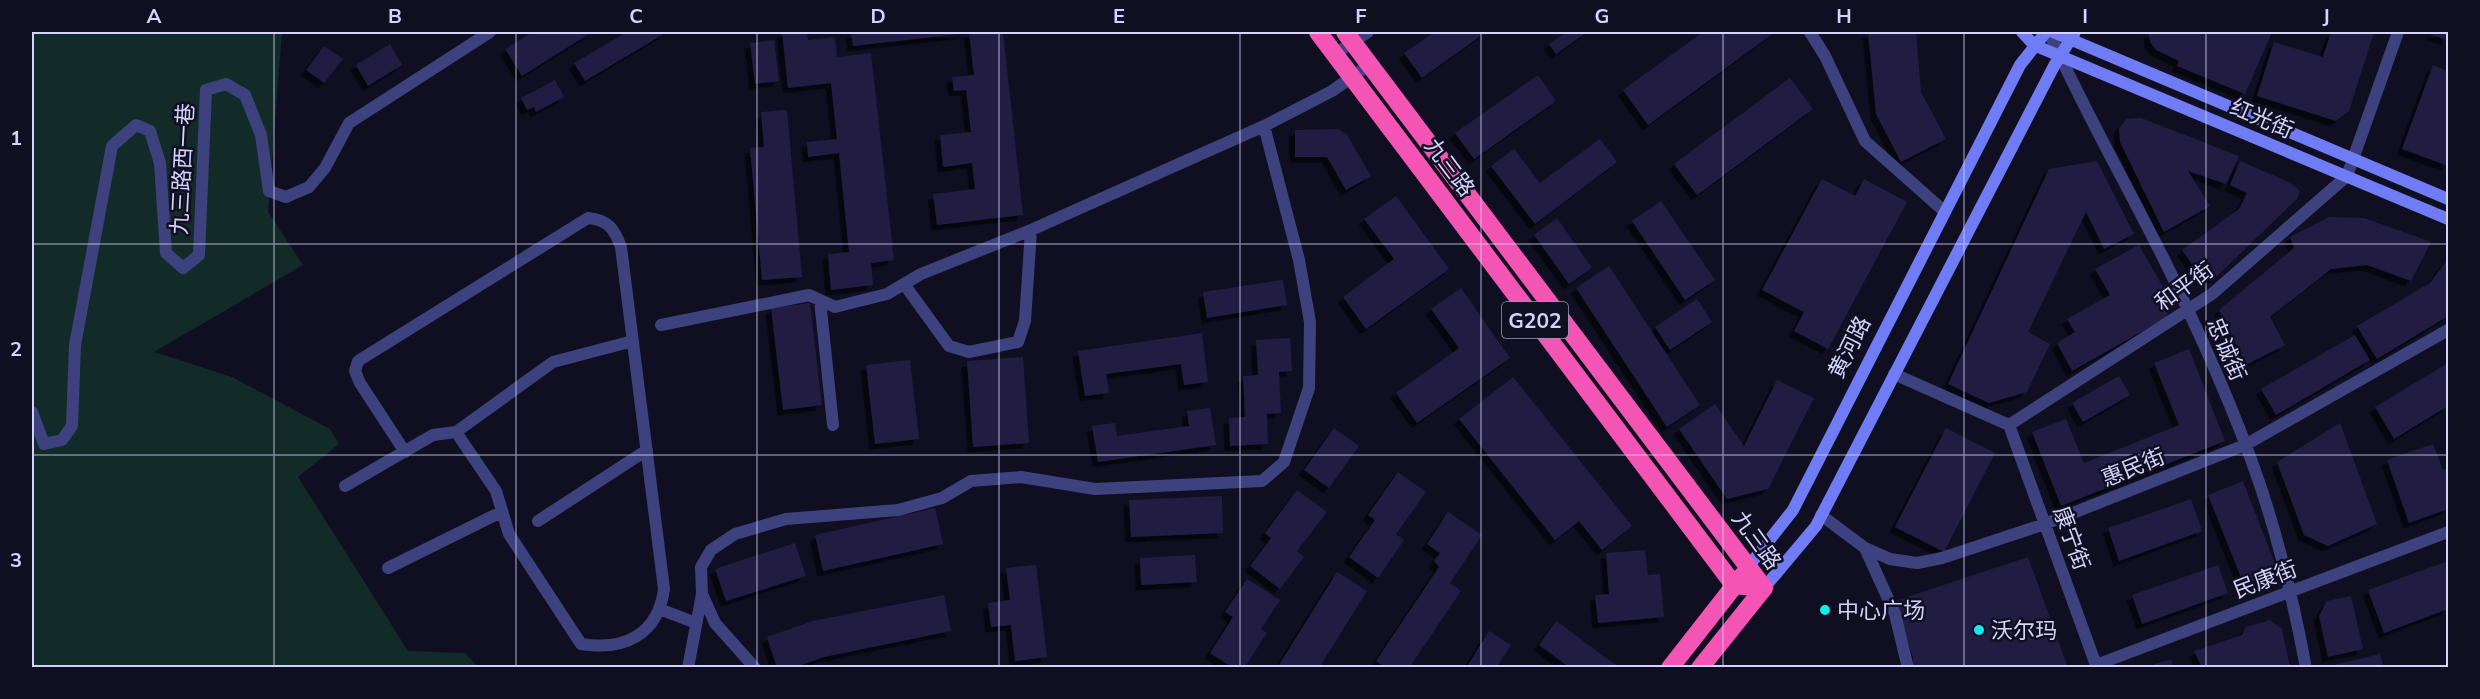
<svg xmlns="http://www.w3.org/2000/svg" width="2480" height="699" font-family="Mulish,'Noto Sans SC',sans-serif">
	<defs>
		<filter id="shadow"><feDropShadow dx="-5.5" dy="5.5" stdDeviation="0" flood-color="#0009"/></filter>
	</defs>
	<rect width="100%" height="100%" fill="#100f22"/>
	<path fill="#132b28" d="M32 32H282L268 212 303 265 154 352 232 377 330 429 339 444 298 477 408 651 465 653 478 667H32Z"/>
	<path fill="#201c42" filter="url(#shadow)" d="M533 32H592L522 76 505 49Z
		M627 32H667L585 81 574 63Z
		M782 32H807L808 40 835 37 837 57 871 53 894 260 871 263 873 285 831 290 828 254 849 252 839 153 808 157 807 142 837 139 831 83 788 88Z
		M851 32H968L969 33 853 46Z
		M969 32H1003L1023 215 937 225 933 194 975 189 972 163 943 167 940 135 971 132 966 90 954 91 952 77 974 75Z
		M1435 32H1486L1422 78 1404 53Z
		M1567 32H1587L1556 54 1549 44Z
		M1703 32H1775L1648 125 1623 90Z
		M1868 32H1916L1921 92 1946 139 1901 162 1876 114Z
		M2149 32H2199L2207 35 2208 32H2272L2245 94 2177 66 2179 61 2156 50 2150 42Z
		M2331 32H2374L2349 111 2336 121 2257 96 2274 42 2323 57Z
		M2433 32H2448V40L2432 35Z
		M774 40 779 81 755 84 750 43Z
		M390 44 402 65 368 86 356 65Z
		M324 46 343 59 324 83 306 70Z
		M2433 65 2448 71V166L2402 149Z
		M1538 75 1556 101 1474 159 1455 133Z
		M1790 78 1813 109 1697 195 1674 164Z
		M555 80 564 97 536 112 534 107 527 110 521 98Z
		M787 110 802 277 762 280 750 148 764 147 761 112Z
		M2141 118 2239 156 2226 184 2188 171 2210 206 2164 232 2120 142 2119 128 2127 119Z
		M1338 129 1347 135 1371 176 1346 190 1327 157H1295V130Z
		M1600 139 1617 162 1535 224 1491 166 1514 149 1540 183Z
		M2097 161 2134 234 2104 249 2086 212 2028 332 2050 344 2027 392 1989 403 1948 384 2049 169Z
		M2240 161 2291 183 2300 191 2297 199 2215 278 2200 276 2182 250 2239 209 2247 193 2230 185Z
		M1822 179 1855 196 1864 179 1907 202 1828 349 1794 331 1804 312 1762 290Z
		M1396 196 1449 269 1366 329 1343 297 1394 259 1364 219Z
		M1661 201 1715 280 1685 300 1632 221Z
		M2329 217 2364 218 2431 242 2411 281 2367 265 2331 269 2270 317 2285 345 2246 365 2219 310 2294 248 2290 237Z
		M1557 218 1592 268 1569 284 1534 235Z
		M2139 245 2172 303 2166 318 2072 371 2057 343 2075 332 2067 319 2110 295 2095 269Z
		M2448 259V316L2377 359 2357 326 2430 283Z
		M1609 266 1700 405 1667 427 1576 288Z
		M1283 280 1287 305 1207 318 1203 292Z
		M1461 288 1510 358 1417 423 1396 393 1459 348 1431 309Z
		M1697 299 1712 322 1670 350 1655 327Z
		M810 303 822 405 783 410 771 308Z
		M1202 333 1208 382 1184 385 1181 364 1106 374 1109 393 1085 396 1078 351Z
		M2355 335 2370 360 2276 415 2261 389Z
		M1290 338 1292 371 1279 372 1281 413 1267 414 1268 444 1230 446 1229 418 1245 417 1243 376 1258 375 1256 340Z
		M2189 349 2225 441 2061 506 2032 432 2066 419 2084 463 2179 425 2154 363Z
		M1023 357 1029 443 973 447 967 361Z
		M910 360 919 439 875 444 866 365Z
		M2448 363V406L2394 439 2375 407Z
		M2119 376 2130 395 2083 422 2072 403Z
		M1513 377 1632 526 1602 550 1579 521 1555 540 1459 419Z
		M1777 380 1814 398 1768 489 1727 499 1679 429 1715 404 1744 446Z
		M1210 408 1216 445 1098 462 1092 426 1115 423 1117 436 1189 426 1187 411Z
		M2340 423 2377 524 2328 546 2304 535 2277 462Z
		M1334 428 1359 446 1329 488 1304 470Z
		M1946 428 1995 453 1944 552 1895 527Z
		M2433 444 2443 470 2448 468V509L2409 523 2387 460Z
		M1398 472 1426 492 1396 534 1404 540 1378 578 1349 557 1375 520 1368 515Z
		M2243 481 2280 577 2246 590 2208 495Z
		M1297 490 1327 512 1297 551 1304 557 1280 589 1250 566 1271 538 1265 533Z
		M1222 496 1223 533 1131 537 1129 500Z
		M2191 499 2202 531 2119 561 2108 528Z
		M935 508 943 544 823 571 815 535Z
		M1448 512 1482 535 1450 583 1461 591 1409 668H1386L1376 661 1439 567 1434 561 1440 553 1427 544Z
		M795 543 806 576 726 601 715 569Z
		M1645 550 1648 575 1660 574 1664 617 1598 623 1595 595 1609 594 1606 553Z
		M1195 555 1197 582 1141 585 1140 558Z
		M2028 557 2068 668H1913V658L1895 601Z
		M2448 561V609L2384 633 2368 590Z
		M1036 565 1047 657 1015 661 1011 625 991 627 988 603 1010 600 1006 568Z
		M2218 565 2228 593 2142 624 2132 595Z
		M1337 572 1367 591 1319 668H1277Z
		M1247 579 1280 600 1261 629 1267 633 1244 668H1233L1210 653 1233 617 1225 612Z
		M944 595 951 631 824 657 793 668H777L767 637 813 621Z
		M2351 596 2363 649 2328 657 2319 616 2327 601Z
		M2270 620 2282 629 2290 668H2202L2194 651 2242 635 2246 627Z
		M1556 621 1620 668H1570L1539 645Z
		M1489 631 1511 645 1496 668H1466Z
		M2380 654 2384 668H2325V667Z
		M2171 659 2174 668H2146V667Z"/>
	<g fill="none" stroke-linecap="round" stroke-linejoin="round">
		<path stroke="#3d427e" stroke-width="12" d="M1810 32 1825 56 1865 141 1945 212
			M2049 32C2087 118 2135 198 2175 282 2205 346 2235 412 2258 479 2279 540 2294 604 2306 668
			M1335 54 1368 32
			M904 284 949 346 969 352 1018 342 1025 321 1031 230
			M820 300 833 425
			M661 325 809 295 835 307 887 294 921 274 1031 230 1264 126
			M1894 374 2009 425 2212 294 2347 176 2398 32
			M32 412 44 444 62 440 72 426 75 345 112 146 136 125 150 131 160 163 166 253 183 268 199 255 206 90 226 84 245 95 261 135 269 191 286 197 309 187 325 168 349 123 490 32
			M2009 425 2096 665 2448 532
			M405 452 360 383 355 371 358 361 588 218C608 220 614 228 621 247L664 589C658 635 624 651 581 644L509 534 496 491 456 432
			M345 486 433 435 456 432 553 362 633 341
			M1821 515 1865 548 1890 559 1917 563 1942 558 2045 524 2245 445 2448 330
			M538 521 647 450
			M1865 548 1895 614 1908 668
			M388 568 501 512
			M662 610 696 623
			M688 668 702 594
			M755 668 715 623 702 594 701 567 711 550 735 534 786 519 898 510 942 498 971 481 1021 477 1095 489 1262 481 1284 462 1309 388 1310 322 1299 260 1264 126 1332 91 1369 65"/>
		<path stroke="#707cf6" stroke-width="12" d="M2022 32 2034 45 2448 219
			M2053 32 2448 199
			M1748 567 1793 510 2020 65 2046 32
			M1764 588 1816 526 2054 66 2075 32"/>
		<path stroke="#f455b4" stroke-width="18" d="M1318 32 1734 585 1764 588
			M1345 32 1764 588
			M1670 668 1742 576
			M1700 668 1764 588"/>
	</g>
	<path fill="none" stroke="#d3d3fc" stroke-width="1.5" stroke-opacity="0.55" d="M274 32V668M516 32V668M757 32V668M999 32V668M1240 32V668M1481 32V668M1723 32V668M1964 32V668M2206 32V668M32 244H2448M32 455H2448"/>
	<g fill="#0fece9" stroke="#100f22" stroke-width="2">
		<circle cx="1825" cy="610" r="6"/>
		<circle cx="1979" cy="630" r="6"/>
	</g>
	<g text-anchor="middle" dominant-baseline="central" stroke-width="5" stroke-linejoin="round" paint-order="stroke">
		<rect fill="#100f22" stroke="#9898bb" stroke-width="1.5" x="1502" y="302" width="66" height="36" rx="4.5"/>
		<g font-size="21" font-weight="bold" fill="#d3d3fc">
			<text x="1535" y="320">G202</text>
		</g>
		<g font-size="22" fill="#d3d3fc" stroke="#100f22">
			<text transform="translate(2262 118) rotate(23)">红光街</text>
			<text transform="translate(1450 167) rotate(53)">九三路</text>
			<text transform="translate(182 169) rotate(-87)">九三路西一巷</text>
			<text transform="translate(2184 286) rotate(-36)">和平街</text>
			<text transform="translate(1849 347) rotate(-63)">黄河路</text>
			<text transform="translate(2227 349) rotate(67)">忠诚街</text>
			<text transform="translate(2133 467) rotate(-22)">惠民街</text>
			<text transform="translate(2072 538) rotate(70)">康宁街</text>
			<text transform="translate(1757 540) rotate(54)">九三路</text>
			<text transform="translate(2265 579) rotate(-21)">民康街</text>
		</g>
		<g font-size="22" fill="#d3d3fc" stroke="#100f22" text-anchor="start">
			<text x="1837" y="610">中心广场</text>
			<text x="1991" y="630">沃尔玛</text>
		</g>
	</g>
	<rect width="2480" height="699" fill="none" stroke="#100f22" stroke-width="66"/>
	<rect x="33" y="33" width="2414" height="633" fill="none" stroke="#d3d3fc" stroke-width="2"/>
	<g font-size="20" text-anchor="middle" font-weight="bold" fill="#d3d3fc">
		<text x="154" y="23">A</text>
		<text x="395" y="23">B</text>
		<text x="636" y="23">C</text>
		<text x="878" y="23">D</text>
		<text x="1119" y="23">E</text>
		<text x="1361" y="23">F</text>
		<text x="1602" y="23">G</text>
		<text x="1844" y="23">H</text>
		<text x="2085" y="23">I</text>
		<text x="2326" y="23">J</text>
		<text x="16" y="145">1</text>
		<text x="16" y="356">2</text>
		<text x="16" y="567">3</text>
	</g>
</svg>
